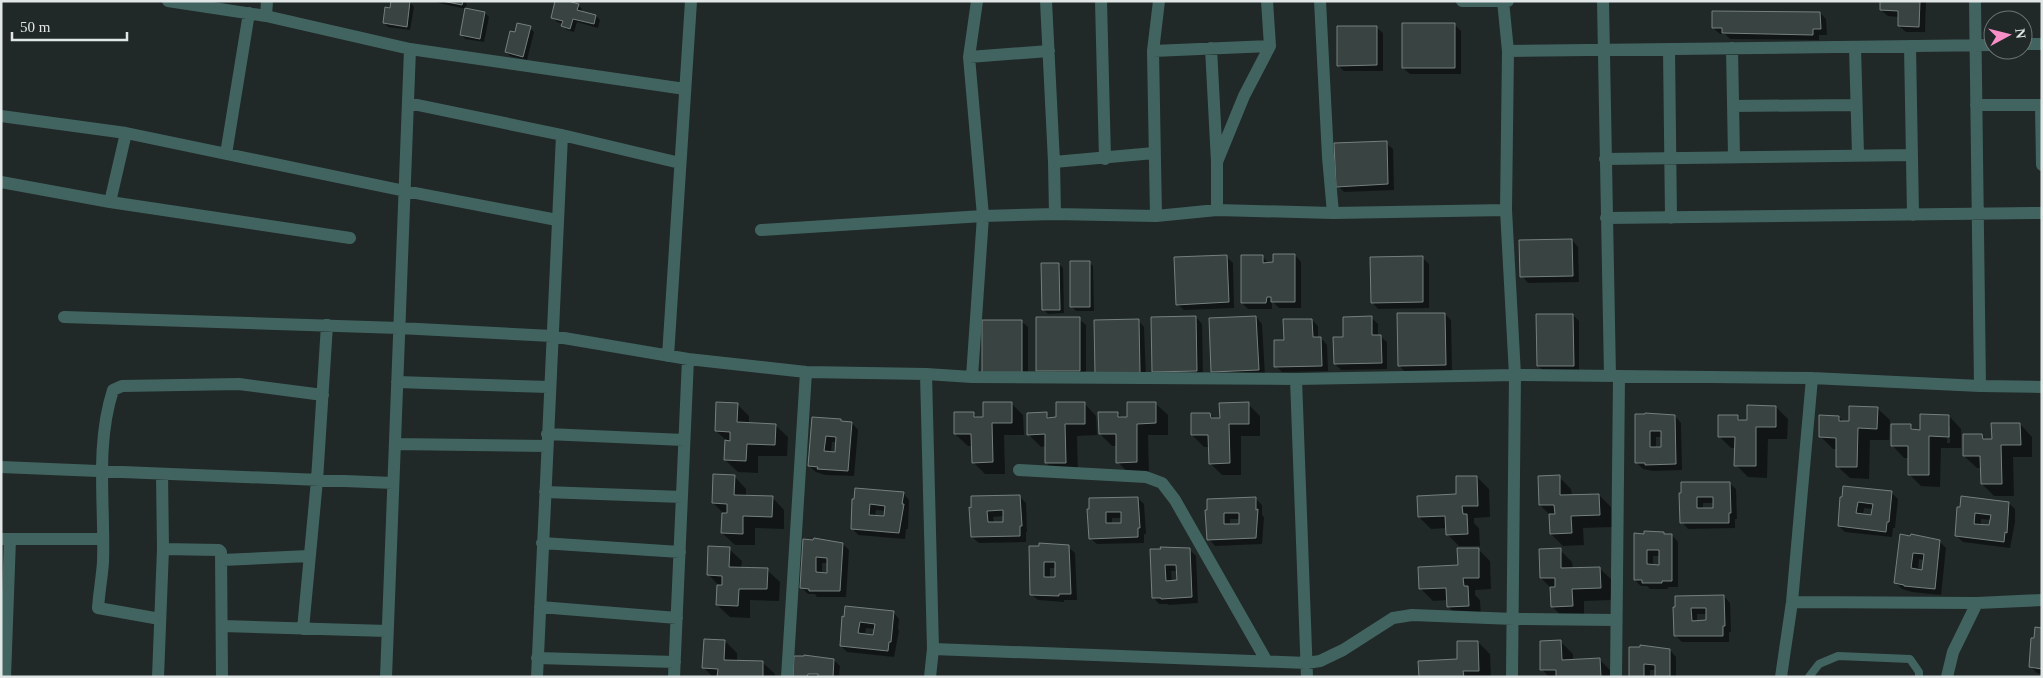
<svg xmlns="http://www.w3.org/2000/svg" width="2043" height="678" font-family="Georgia,serif">
	<rect width="100%" height="100%" fill="#202928"/>
	<path fill="#0007" fill-rule="evenodd" d="M402 1 410 2 414 7 410 30 388 27 384 23 391 10Z
		M430 1H467L466 9Z
		M1882 1H1926L1925 32H1906L1899 26V17L1888 16 1881 10Z
		M578 5 582 9 581 12 596 16 600 20 598 28 577 22 574 32 567 30 563 26V24L557 22 553 18Z
		M485 13 489 17 484 42 465 39 461 34Z
		M1820 13 1826 19 1827 35H1819V40L1730 39 1725 34H1720L1713 28Z
		M1454 24 1461 31V74H1410L1403 68Z
		M1376 27 1383 33V71H1344L1338 65Z
		M530 28 534 32 527 60 510 56 506 52 516 33Z
		M1386 143 1393 149 1394 190 1344 192 1338 186Z
		M1572 240 1578 247 1579 282 1528 283 1522 276Z
		M1295 255 1301 262V308H1279L1272 301V309H1248L1242 303 1262 256 1269 264Z
		M1226 256 1233 263 1234 308 1184 310 1177 304Z
		M1422 257 1429 264V308L1378 309 1372 302Z
		M1089 262 1093 266 1094 311H1076L1072 307Z
		M1059 264 1063 268 1064 313 1048 314 1043 309Z
		M1445 314 1451 320 1452 371 1405 372 1399 365Z
		M1573 315 1579 321V372H1545L1538 366Z
		M1196 317 1202 324 1203 377 1159 378 1153 371Z
		M1256 317 1262 324 1265 376 1219 378 1213 371Z
		M1371 317 1378 324V336H1380L1387 342V369L1341 370 1335 364 1344 338Z
		M1079 319 1086 325V377H1043L1037 371Z
		M1138 320 1144 327 1146 379 1097 373Z
		M1312 320 1318 326V339L1321 338 1327 345 1328 371 1282 372 1276 366 1285 341Z
		M983 321H1021L1028 327V380Z
		M1011 403 1023 415 1024 435H1004L1005 474H985L973 462V446H968L955 434 973 413 978 418H984Z
		M1084 403 1096 416 1097 435 1077 436 1078 475H1059L1046 463V446L1041 447 1028 434 1046 414 1051 419H1057Z
		M1155 403 1168 415V435H1148L1149 474 1130 475 1118 462 1117 446H1112L1100 434 1118 413 1123 419H1128Z
		M737 404 749 416V424L775 425 788 437 787 456H758V473L738 472 725 460 726 440 716 431Z
		M1248 404 1260 416V436H1241V475H1222L1210 463V447H1204L1192 435 1210 414 1215 419H1221Z
		M1776 407 1788 419 1787 439H1768L1767 478 1748 477 1736 465V448H1731L1719 436 1737 416 1743 422H1748Z
		M1877 408 1890 420 1889 440H1870L1869 479 1850 478 1837 466V449H1833L1821 437 1839 417 1844 422 1850 423Z
		M1664 414 1666 416H1675L1681 423 1682 470 1653 471 1643 469 1637 463 1636 416ZM1656 437H1662V448H1656Z
		M1949 416 1961 429V448H1941L1940 487 1921 486 1909 474V458H1904L1892 445 1910 425 1916 431H1921ZM1948 426H1950V443H1947Z
		M813 418 841 420 843 422 852 423 858 430 854 476 825 475 816 472 809 466ZM832 442H837L836 453H831Z
		M2020 424 2032 437V457H2013L2014 496H1994L1982 484V468H1977L1964 456 1982 435 1987 440H1993Z
		M734 476 746 489V496L772 497 784 510V529L755 528V545H735L722 533 723 513 713 503Z
		M1477 477 1489 489 1490 517 1474 518V523L1479 528 1480 546H1459L1447 534V528L1431 529 1419 517 1458 495Z
		M1559 477 1571 489 1572 496 1599 495 1611 507 1612 527 1583 528 1584 545 1563 546 1551 534 1550 515 1540 505Z
		M1729 483 1736 489 1737 519H1735V528L1688 529 1682 522 1680 495ZM1703 503H1714V509H1703Z
		M1891 492 1898 499 1895 528H1893L1892 537 1845 532 1839 526 1841 498ZM1864 508 1873 509 1872 516 1863 515Z
		M903 493 909 500 908 529H906L905 539 858 535 852 528 853 501ZM876 510 886 511 885 518 875 517Z
		M1019 496 1026 503 1027 532H1026V542L979 543 972 537 970 509ZM1004 516V523H994L993 517Z
		M1138 498 1144 504 1146 534H1144V543L1097 544 1090 538 1089 510ZM1112 518H1122V524H1112Z
		M1256 499 1262 505V515L1264 517 1262 544 1215 546 1209 539 1207 511ZM1230 519H1240V525H1230Z
		M2009 503 2015 509V522L2010 548 1963 542 1957 536 1959 508ZM1981 519 1991 520 1990 527 1981 526Z
		M1663 533 1666 535H1672L1678 542V587H1668V589H1650L1647 586H1641L1635 580V535ZM1653 556H1660V566H1653Z
		M1901 536 1939 541 1946 548 1941 595 1912 592 1902 589 1896 583ZM1919 559 1924 560 1923 571 1918 570Z
		M804 540 832 541 834 543 843 544 849 550 846 597H817L815 594H808L801 587ZM822 563H828V575L822 574Z
		M1030 547H1068L1075 553 1077 600H1064V602L1038 600 1031 594ZM1050 568H1056L1057 579H1050Z
		M729 549 742 561 741 569 767 570 780 582 779 601 750 600V618L730 617 717 605 720 587 709 575Z
		M1478 549 1490 561 1491 589 1475 590V595L1480 600 1481 617 1460 619 1448 606V600L1433 601 1420 588 1459 567Z
		M1151 550H1190L1196 556 1198 603 1169 605 1167 604H1159L1153 597ZM1171 571H1178V582H1172Z
		M1560 550 1572 562 1573 569 1599 568 1612 580V600L1584 601V618L1564 619 1552 606 1551 588 1541 578Z
		M1724 596 1730 603 1731 632H1729V642H1682L1676 636V608ZM1697 614H1707V622H1697Z
		M893 612 899 619 898 629 899 631 894 657 847 652 841 646 843 618ZM866 628 875 629 874 636 865 635Z
		M2042 629V674L2037 673 2031 667 2035 639Z
		M725 641 737 653V661L762 662 775 674V677H713L704 668Z
		M1478 642 1490 654 1491 677H1420L1459 660Z
		M1561 642 1573 654V661L1600 660 1612 672V677H1549L1542 669Z
		M1631 648 1670 650 1676 657V677H1656V670H1650V677H1630Z
		M795 657H822L825 659 834 660 840 666 839 677H794Z"/>
	<path fill="#394342" stroke="#75807e" fill-rule="evenodd" d="M391 1H410L407 27 383 23 385 7 390 8Z
		M442 1H463L462 5Z
		M555 1H568L579 4 577 10 596 15 594 24 573 19 570 29 561 26 563 21 551 18Z
		M1880 1H1920L1919 27 1898 26V11L1880 10Z
		M465 8 485 12 480 39 460 35Z
		M1712 11 1820 12 1821 29H1813V35L1722 33V28H1712Z
		M517 23 531 26 523 57 505 52 510 31 515 32Z
		M1402 23H1455V68H1402Z
		M1337 26H1377V65L1337 66Z
		M1387 141 1388 184 1336 187 1334 143Z
		M1572 239 1573 276 1520 277 1519 240Z
		M1273 254H1295V302H1271V297H1267L1266 303H1241V255H1263V263L1273 262Z
		M1227 255 1229 302 1176 305 1174 257Z
		M1423 256V302L1371 303 1370 257Z
		M1070 261H1090V307H1070Z
		M1041 263H1059L1060 310H1042Z
		M1397 313H1445L1446 365 1398 366Z
		M1536 314H1573L1574 366H1537Z
		M1196 316 1197 371 1152 372 1151 317Z
		M1256 316 1259 370 1211 372 1209 318Z
		M1372 316V335H1381L1382 363 1334 364 1333 337H1343V317Z
		M1036 317H1080V371H1036Z
		M1139 319 1140 373 1095 374 1094 320Z
		M1283 319H1312L1313 337H1321L1322 366 1274 367V340H1284Z
		M982 320H1022V374H982Z
		M716 402 738 403 737 422 776 424 775 445 747 444 746 461 724 460 725 440 730 441V432L715 431Z
		M983 402H1012V423H992L993 462 972 463 971 434H954V412H974V417H983Z
		M1056 402H1085V424H1065L1066 463H1045V434L1027 435V413L1047 412V418L1056 417Z
		M1127 402H1156V423L1137 424V462L1116 463V434H1099L1098 412H1118V417H1127Z
		M1249 402V424H1229L1230 463 1209 464 1208 435H1191V413H1210L1211 418H1220L1219 403Z
		M1747 405 1776 406V427H1756V466H1734L1735 437H1718V415H1738V420H1747Z
		M1849 406 1878 407 1877 429 1858 428 1857 467H1836V438L1819 437V415L1839 416V421H1849Z
		M1645 413 1675 415 1676 464 1645 465V463H1635V414H1645ZM1650 431H1661V447H1650Z
		M1920 414 1949 415V437L1929 436V475H1908V446H1891V424H1911V429L1920 430Z
		M812 417 841 419V421L852 422 848 471 817 469 818 467 808 466ZM826 436 836 437 835 452 824 451Z
		M1991 423H2020L2021 445H2001L2002 484H1981L1980 456H1963V434H1982L1983 439H1992Z
		M713 474 735 475 734 495 773 496 772 517 743 516V534L721 533 722 513H727V504L712 503Z
		M1560 475V495L1599 494 1600 515 1571 516 1572 533 1550 534 1549 514H1555L1554 505H1539L1538 476Z
		M1456 476H1477L1478 506H1462L1463 514H1467L1468 534 1446 535 1445 516 1418 517 1417 496 1456 494Z
		M1681 482H1730L1731 513H1729V523H1680L1679 493H1681ZM1697 497H1713V508H1697Z
		M1843 486 1892 491 1889 522H1887L1886 532 1838 526 1840 497H1842ZM1858 502 1873 504 1871 515 1856 513Z
		M855 488 904 492 902 504H904L899 533 851 529 852 499H854ZM870 504 885 506 884 516 869 515Z
		M1020 495 1022 526H1020V536L971 537 969 507 971 508V496ZM1003 510V522H988L987 511Z
		M1961 496 2009 502 2007 533 2005 532 2004 542 1955 536 1957 507H1960ZM1975 513 1991 515 1989 525 1974 524Z
		M1138 497 1140 528H1138V537L1089 539 1087 509H1089V498ZM1106 512H1121V523H1106Z
		M1256 497V510L1258 509 1256 538 1207 540 1205 510H1207V499ZM1224 513H1239V524H1224Z
		M1644 531 1664 532V534H1672V581H1662V583H1642V580H1634V533L1644 534ZM1647 550H1659V565L1647 564Z
		M1900 534 1910 536 1911 534 1940 540 1935 589 1904 586V585L1894 583ZM1913 553 1924 554 1922 570 1911 568Z
		M814 538 843 543 840 591H809V589L800 588 803 539 813 540ZM816 557 827 558V573L816 572Z
		M1039 543 1069 545 1071 594H1059V596L1030 595 1029 546H1039ZM1044 562H1055V577H1044Z
		M708 546 730 547 729 567 768 568 767 589H739L738 606 716 605 717 585H722V576L707 575Z
		M1160 547 1190 548 1192 597 1161 599V598H1152L1150 549H1161ZM1165 565H1176L1177 580 1166 581Z
		M1457 548H1479V578H1463L1464 586H1468L1469 606 1447 607 1446 588 1419 589 1418 567 1458 565Z
		M1561 548V568L1600 567 1601 588 1572 589 1573 606 1551 607 1550 587H1555V578H1540L1539 549Z
		M1724 595 1725 626H1723V636H1674L1673 607H1675V596ZM1691 608H1706V620L1692 621Z
		M845 606 894 611 891 642H889L888 651 840 646 842 616 844 617ZM860 622 875 624 873 635 858 633Z
		M2035 627 2042 628V669L2029 667 2031 638H2034Z
		M704 639 725 640 724 660 763 661V677H717L718 669 702 668Z
		M1561 640 1562 660 1600 658 1601 677H1556V670H1540V641Z
		M1457 641H1478L1479 671H1463L1464 677H1419L1418 661 1457 659Z
		M1640 645 1670 649V677H1655V665L1644 664V677H1629V647H1640Z
		M804 655 834 659 833 677H818V674H808L807 677H793L794 656H804Z"/>
	<g fill="none" stroke-linecap="round" stroke-linejoin="round">
		<path stroke="#426460" stroke-width="8" d="M1809 677 1819 664 1838 656 1910 659 1919 672V677"/>
		<path stroke="#426460" stroke-width="12" d="M168 1 266 16 410 49 685 89
			M1046 1 1054 162 1055 214
			M1101 1 1105 159
			M1320 1 1328 157 1333 213
			M1462 1H1508
			M1503 1 1508 51 1506 210 1515 375 1512 677
			M1603 1 1610 376
			M1975 1 1980 386
			M266 16 267 1
			M2023 44H2042
			M1910 46 1913 215
			M1855 47 1858 155
			M1211 48 1217 162V210
			M1732 48 1734 157
			M1669 49 1671 218
			M1153 51 1270 46
			M1508 51 1993 45
			M969 57 1049 51
			M408 103 562 135 680 163
			M1976 105H2042
			M2041 105 2042 165
			M1733 106 1856 105
			M1 116 126 133 405 191 557 220
			M226 154 249 13
			M1605 159 1912 155
			M1054 162 1154 153
			M1217 162 1244 96 1270 46 1267 1
			M1 182 110 202 350 238
			M110 202 126 133
			M1156 216 1153 51 1159 1
			M1606 218 2042 213
			M761 230 983 216 1055 214 1156 216 1217 210 1333 213 1506 210
			M64 317 399 328 552 336 688 359 806 372 926 374 972 377 1296 379 1515 375 1812 378 1980 386 2042 387
			M668 356 691 1
			M926 374 933 649 930 677
			M972 377 983 216 969 57 977 1
			M1296 379 1307 677
			M397 382 549 387
			M547 434 684 440
			M395 444 547 446
			M1 467 393 483
			M1019 470 1146 477 1162 483 1175 500 1266 660
			M545 492 682 497
			M1 539H102
			M542 543 680 552
			M163 549 219 550 221 552 222 677
			M222 560 309 556
			M1792 602 1977 603 2042 600
			M540 607 677 618
			M160 619 98 608C99 593 102 577 103 562 105 504 95 446 113 390L122 386 239 384 323 395
			M222 626 387 631
			M303 629 317 480 327 325
			M933 649 1307 663 1320 661 1343 650 1393 618 1412 615 1514 619 1616 620
			M537 658 675 662
			M5 677 10 539
			M158 677 163 549 162 474
			M386 677 410 49
			M537 677 562 135
			M674 677 688 359
			M787 677 806 372
			M1616 677 1619 376
			M1781 677 1792 602 1812 378
			M1947 677 1953 652 1977 603"/>
	</g>
	<rect width="2043" height="678" fill="none" stroke="#e1e7e6" stroke-width="5"/>
	<g transform="translate(2008 35) rotate(83)"><circle r="24" fill="#202928" stroke="#6d7574"/>
	<path d="M0-4L9 19L0 12L-9 19Z" fill="#f98fc9"/>
	<text y="-8" font-size="14" font-weight="bold" text-anchor="middle" fill="#e1e7e6">N</text>
	</g>
	<path d="M12 32v8h115v-8" fill="none" stroke="#e1e7e6" stroke-width="2.5"/>
	<text x="20" y="32" font-size="15" fill="#e1e7e6" stroke="#202928" stroke-width="4" paint-order="stroke">50 m</text>
</svg>
